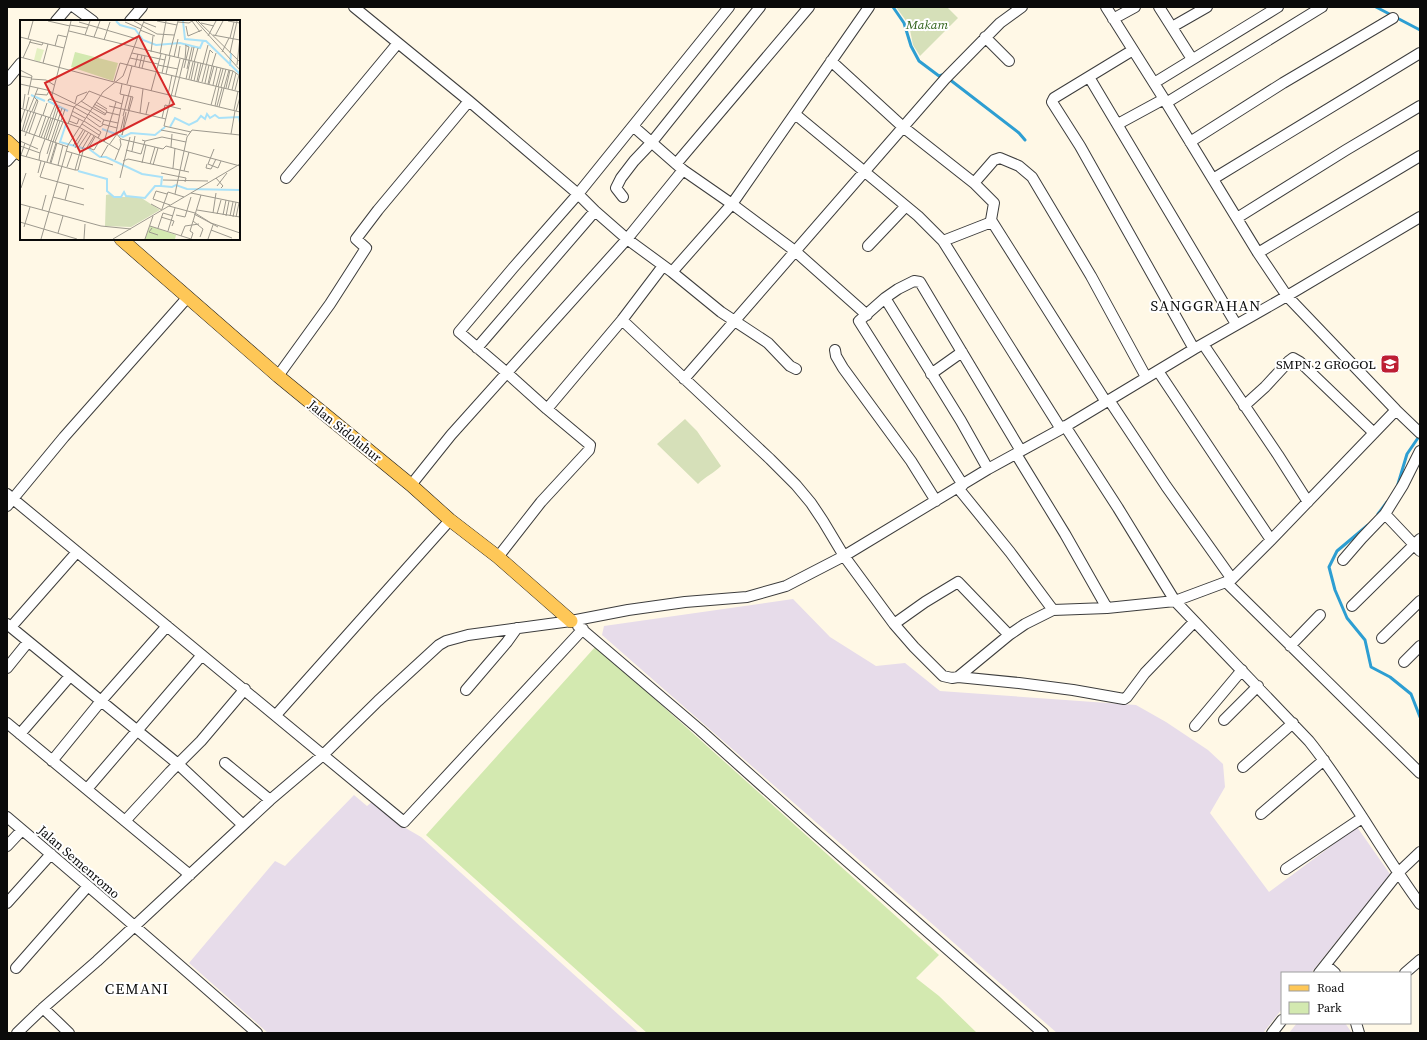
<svg xmlns="http://www.w3.org/2000/svg" width="1427" height="1040" font-family="'Source Serif 4',serif">
	<rect width="100%" height="100%" fill="#fff8e6"/>
	<path fill="#e7dcea" d="M793 599 830 637 876 666 905 663 940 691 1136 705 1166 722 1208 750 1223 764 1225 787 1210 813 1269 892 1357 827 1390 874 1311 973H1282V1009L1263 1033H1057L602 635 604 626Z
		M354 795 367 806 373 801 397 823 421 837 639 1033H268L189 963 275 861 285 866Z
		M1297 1023H1345L1352 1033H1289Z"/>
	<path fill="#d3e9b0" d="M596 646 939 955 916 978 939 996 977 1033H647L426 835Z"/>
	<path fill="#d6e0b9" d="M896 7H947L958 18 920 56 913 45 909 25Z
		M685 419 697 431 721 466C714 473 705 477 698 484L657 444Z"/>
	<g fill="none" stroke-linecap="round" stroke-linejoin="round">
		<path stroke="#2d9ed2" stroke-width="3" d="M893 7 904 23 911 46 919 61 939 76 942 75 949 79 1019 133 1025 140
			M1376 7 1420 30
			M1398 484 1407 454 1420 435
			M1378 514 1387 502
			M1368 525 1337 551 1329 567 1335 590 1347 618 1365 640 1371 667 1390 677 1411 694 1420 717"/>
		<g stroke="#3d3d3d" stroke-width="12">
			<path id="minor" d="M74 7 93 21
				M354 7 469 101 578 194 595 211 627 239 672 272 721 312 768 343 790 366 796 369
				M1106 7 1164 99 1258 253 1287 296 1396 410 1420 433
				M1159 7 1192 59
				M1113 19 1135 7
				M56 21 68 7
				M130 21 142 7
				M1172 27 1207 7
				M985 37 1009 61
				M1133 50 1054 98 1052 102 1080 146 1194 349
				M831 61 903 127 974 183 994 203 991 220 989 223 943 241
				M1089 77 1236 324
				M7 80 21 63
				M1154 83 1278 7
				M1166 103 1322 7
				M795 114 918 216 943 241 1061 429
				M1118 124 1164 99
				M634 127 683 170 732 204 795 251 867 315
				M1190 142 1283 83 1393 18
				M7 161 17 150
				M676 164 809 7
				M286 178 398 43
				M1213 179 1420 53
				M974 183 994 160 1000 158 1019 166 1032 177 1091 276 1146 377
				M623 197 616 188 621 178 634 161 652 142 760 7
				M1237 218 1346 150 1420 106
				M991 220 1106 402
				M868 246 906 206
				M1258 253 1420 156
				M672 272 732 204 869 7
				M885 298 961 421 988 469
				M622 320 770 459 796 485 811 503 823 521 844 556 894 624 914 647 943 676 952 678 958 677 1009 635 1025 624 1053 610 1107 608 1175 601 1226 582 1232 579 1271 540 1396 410
				M1203 344 1278 455 1308 502
				M477 348 595 211
				M835 350 836 356 843 368 911 461 936 501
				M1158 371 1216 458 1271 540
				M931 374 962 352
				M278 376 330 304 366 248 356 239 378 210 469 101
				M684 379 945 79 1000 23 1022 7
				M1109 400 1166 486 1232 579
				M1244 406 1265 387 1289 361 1293 358 1300 362 1374 433
				M547 409 622 320 663 266
				M1065 426 1118 508 1175 601 1309 741C1350 792 1381 851 1420 904
				M1016 454 1065 534 1107 608
				M411 485 451 435 627 239 683 170
				M963 485 859 321 885 298 898 289 914 281 920 282 1021 451
				M958 488 1010 552 1053 610
				M7 494 404 822 583 629
				M7 506 64 437 187 298
				M1385 514 1420 551
				M498 557 541 502 589 450 590 445 547 409 507 373 459 332 513 268 578 194 729 7
				M1343 560 1362 538 1385 514 1403 485 1420 451
				M1226 582 1420 773
				M1352 606 1420 539
				M7 624 178 764 243 825
				M894 624 925 602 958 582 1009 635
				M578 626 700 730 815 833 1043 1033
				M11 627 77 552
				M1382 638 1420 601
				M1290 646 1320 615
				M1404 662 1420 646
				M7 668 28 642
				M958 677 1019 683 1073 690 1124 699 1127 697 1145 673 1194 622
				M466 690 507 642 517 628
				M276 715 450 520
				M1224 720 1258 686
				M7 723 190 875
				M1195 726 1242 670
				M20 734 70 676
				M52 761 101 701 167 626
				M225 763 270 800
				M1243 767 1293 723
				M87 789 202 655
				M1261 814 1324 760
				M7 817C91 888 174 960 257 1033
				M125 821 170 772 201 741 245 689
				M7 846 22 830
				M1286 869 1362 818
				M7 903 51 854
				M1326 965 1335 973
				M16 968 88 886
				M1319 973 1399 872 1420 852
				M1405 973 1420 960
				M43 1008 69 1033
				M1356 1023 1359 1033
				M17 1033 43 1008 97 961 270 800 323 755 378 701 439 645 446 641 468 635 571 621 628 610 685 602 747 597 786 586 844 556 988 469 1061 429 1194 349 1287 296 1420 217
				M1272 1033 1282 1020"/>
		</g>
		<g stroke="#1b1b1b" stroke-width="14">
			<path id="major" d="M7 141 21 154
				M121 239 278 376 411 485 450 520 498 557 571 621"/>
		</g>
		<use href="#minor" stroke="#fff" stroke-width="10"/>
		<use href="#major" stroke="#fec757" stroke-width="13"/>
	</g>
	<defs>
		<g id="school-square" transform="scale(1)"><rect x="-9" y="-9" width="18" height="18" rx="4" fill="#bd1e34" stroke="#fff"/><path d="M0-5L7-2L0 1L-7-2ZM-4 1L0 2.5L4 1V4Q0 6-4 4Z" fill="#fff"/></g>
	</defs>
	<g fill-rule="evenodd">
		<use href="#school-square" x="1390" y="364"/>
	</g>
	<g text-anchor="middle" dominant-baseline="central" stroke-width="4" stroke-linejoin="round" paint-order="stroke">
		<g font-size="13" font-style="italic" fill="#2f6219" stroke="#fff">
			<text x="927" y="24">Makam</text>
		</g>
		<g font-size="13" fill="#0a0a0a" stroke="#fff" text-anchor="end">
			<text x="1376" y="364">SMPN 2 GROGOL</text>
		</g>
		<g font-size="13" fill="#0a0a0a" stroke="#fff">
			<text transform="translate(345 431) rotate(39)">Jalan Sidoluhur</text>
			<text transform="translate(79 862) rotate(41)">Jalan Semenromo</text>
		</g>
		<g font-size="15" letter-spacing="1" fill="#0a0a0a" stroke="#fff">
			<text x="1206" y="305">SANGGRAHAN</text>
			<text x="137" y="988">CEMANI</text>
		</g>
	</g>
	<g transform="translate(20 20)">
		<rect width="220" height="220" fill="#fff8e6"/>
		<path d="M55 32 98 43 93 61 51 47ZM130 206 156 215 155 219H125Z" fill="#d3e9b0"/>
		<path d="M91 174 94 177H120L140 190 111 207 85 206 86 175Z" fill="#d6e0b9"/>
		<path d="M17 28 24 30 20 42 14 40Z" fill="#e4f0c2"/>
		<path fill="none" stroke="#a9e1f8" stroke-width="2" d="M96 1 100 5 115 9 123 20 136 25 160 23 180 28 183 21M163 1 165 19 186 21 220 54M210 46 211 33M11 75 25 81M28 81 48 91M46 104 40 122 66 129M150 107 155 98 169 105 177 101 181 96 185 99 187 94 190 98 195 95 199 98 219 97 220 103M82 109 96 114M99 115 103 117 111 113 135 115 145 107M58 151 87 159V171L94 177H101L104 172 106 176 125 178 135 166H141L142 157 122 154 86 137H80L69 129M141 166 152 167 156 165 167 169 220 170"/>
		<path fill="none" stroke="#9d998e" stroke-width="1" d="M28 1 50 6M114 1 137 14 154 15M137 1 157 5M172 1 180 12M176 1 220 50M178 1 220 42M208 1 220 3M59 2 117 19M105 2 121 9M123 2 136 7M158 2 169 3 172 1M181 3 194 6M50 5 67 8M166 6 168 16 182 10M120 10 135 16M49 11 213 51 220 56M65 15 70 1M193 15 220 20M188 16 196 1M195 16 203 1M0 17 44 28M74 17 80 1M210 18 214 2M8 19 13 1M84 20 90 2M9 22 22 25 23 23M35 26 38 15 47 17M131 32 133 16M202 32 209 18M112 33 145 40M210 33 217 1M140 34 146 1M149 36 158 1M0 37 94 62M154 37 158 19M3 38 11 20M110 38 138 44M158 38 160 26M160 39 144 106 171 112M165 40 166 26M171 41 174 27M174 42 178 28M23 43 28 24M183 44 188 25M138 45 158 49M217 45 220 17M115 46 118 34M192 46 196 33M119 48 122 35M122 48 125 36M164 48 169 27 165 25M167 49 172 27M0 50 12 56 8 75M142 53 146 35M146 54 150 36M0 56 12 58M11 59 26 60 34 65M166 59 170 41M169 59 173 42M171 60 175 42M174 61 178 43M177 61 181 43M94 62 100 43 220 72M95 62 220 92M178 62 183 44M182 62 190 30 193 33M185 63 189 45M0 64 27 70 70 91M107 64 112 46M188 64 192 46M189 64 194 46M193 65 197 47M198 67 203 49M201 67 206 49M204 68 209 50M206 68 210 50M208 69 213 51M212 70 216 53M215 70 219 55M131 71 141 34M15 74 27 75 29 71M148 75 152 55M155 76 164 39M14 77 18 81 14 92M31 79 51 1M28 81 29 79 54 87M61 81 72 88M76 82 87 89M55 83 57 76 67 72M191 85 201 48M73 86 86 94M89 86 146 99M195 86 199 67M197 86 202 68M54 87 68 95M199 87 204 68M0 88 59 107 99 130M3 88 5 74M72 88 85 95 87 91 74 84M101 88 96 113 101 119 143 129 146 126 220 146M101 88 104 75M6 89 9 77M9 90 18 68M108 90 111 77M214 90 218 71M12 91 17 79M52 91 65 98M70 91 84 100 98 103M216 91 220 77M86 92 99 95M120 93 123 69M68 94 81 102M126 94 129 82M23 95 27 83M51 95 63 101M103 96 111 66M30 97 35 85M66 97 80 107 84 104M33 98 37 85M142 98 145 85 161 89M38 100 42 88M84 100 82 104 97 108M41 101 45 89M49 101 57 104 59 99M64 101 81 112 78 118M48 104 54 87 64 79 69 71 102 84M62 104 79 115M0 105 5 89M0 110 48 127M141 110 167 115M2 111 8 90M4 111 11 91M9 113 16 93M100 113 104 96M211 114 215 91M102 115 113 77 100 74 102 64M102 115 106 92M5 116 14 92M19 117 26 96M21 118 29 97M24 118 31 98M26 119 33 98M28 120 39 87M0 121 18 129M31 121 38 100M125 121 142 117 166 122M33 122 40 101M35 122 43 102M84 122 96 82M89 125 97 114M0 126 20 133 19 140M53 126 63 110M151 127 152 114M55 128 65 111M58 128 68 113M69 128 74 130 80 120M62 129 71 114M66 129 74 116M68 129 75 117M194 129 188 144 198 148 201 141M106 130 121 134 125 121 122 120M46 131 93 145M112 131 115 116M20 133 25 119M27 134 31 121M0 135 55 150M1 135 5 123M6 137 22 95M81 137 88 125M95 140 101 125 100 119M103 141 108 139 169 152M25 142 20 157 64 169M27 142 33 122M30 143 36 123M31 143 37 123M122 143 126 125M130 144 135 127M187 144 186 148 191 149 196 139M38 145 43 125M133 145 138 128M47 147 52 133M153 148 155 128M58 150H55L60 132M58 150 63 131M164 151 169 132M18 153 21 141M141 153 166 158 165 162M100 158 110 117M196 158 203 166 201 168M143 160 188 161M197 166 207 153M1 168 6 153M171 173 220 183M147 174 136 171 133 179 150 185M155 174 167 117 172 110 220 115M33 177 64 185M45 180 49 165M0 184 81 206 111 209M131 184 142 190M149 186 175 193 191 203 220 213M142 189 148 172 164 177M22 190 26 175M177 190 220 197M193 193 196 173M174 194 198 207M197 194 201 180M156 195 165 197 171 177M203 195 206 180M206 196 209 181M210 196 213 182M141 197 154 201 152 206M213 197 216 182M216 197 219 183M173 201 183 209 180 217M0 202 57 219M130 206 171 219M4 207 10 187M132 208 129 212 138 215M138 208 143 193 153 196M191 210 212 218M148 211 155 188M38 213 43 196M161 216 165 206 179 204M21 219 48 125 83 72 103 56 124 1M64 219 65 204M93 219 220 144M125 219 133 196M171 219 173 213 170 211 181 175M188 219 193 205"/>
		<path fill="#d62828" fill-opacity="0.15" stroke="#d62828" stroke-width="2" d="M119 16 154 84 60 132 25 63Z"/>
		<rect width="220" height="220" fill="none" stroke="#0a0a0a" stroke-width="2"/>
	</g>
	<rect width="1427" height="1040" fill="none" stroke="#0a0a0a" stroke-width="16"/>
	<rect x="1281" y="972" width="130" height="52" fill="#ffffff" stroke="#9d9d9d"/>
	<rect x="1289" y="985" width="20" height="6" fill="#fec757" stroke="#9d9d9d"/>
	<text x="1317" y="992" font-size="12" fill="#0a0a0a">Road</text>
	<rect x="1289" y="1002" width="20" height="12" fill="#d3e9b0" stroke="#9d9d9d"/>
	<text x="1317" y="1012" font-size="12" fill="#0a0a0a">Park</text>
</svg>
